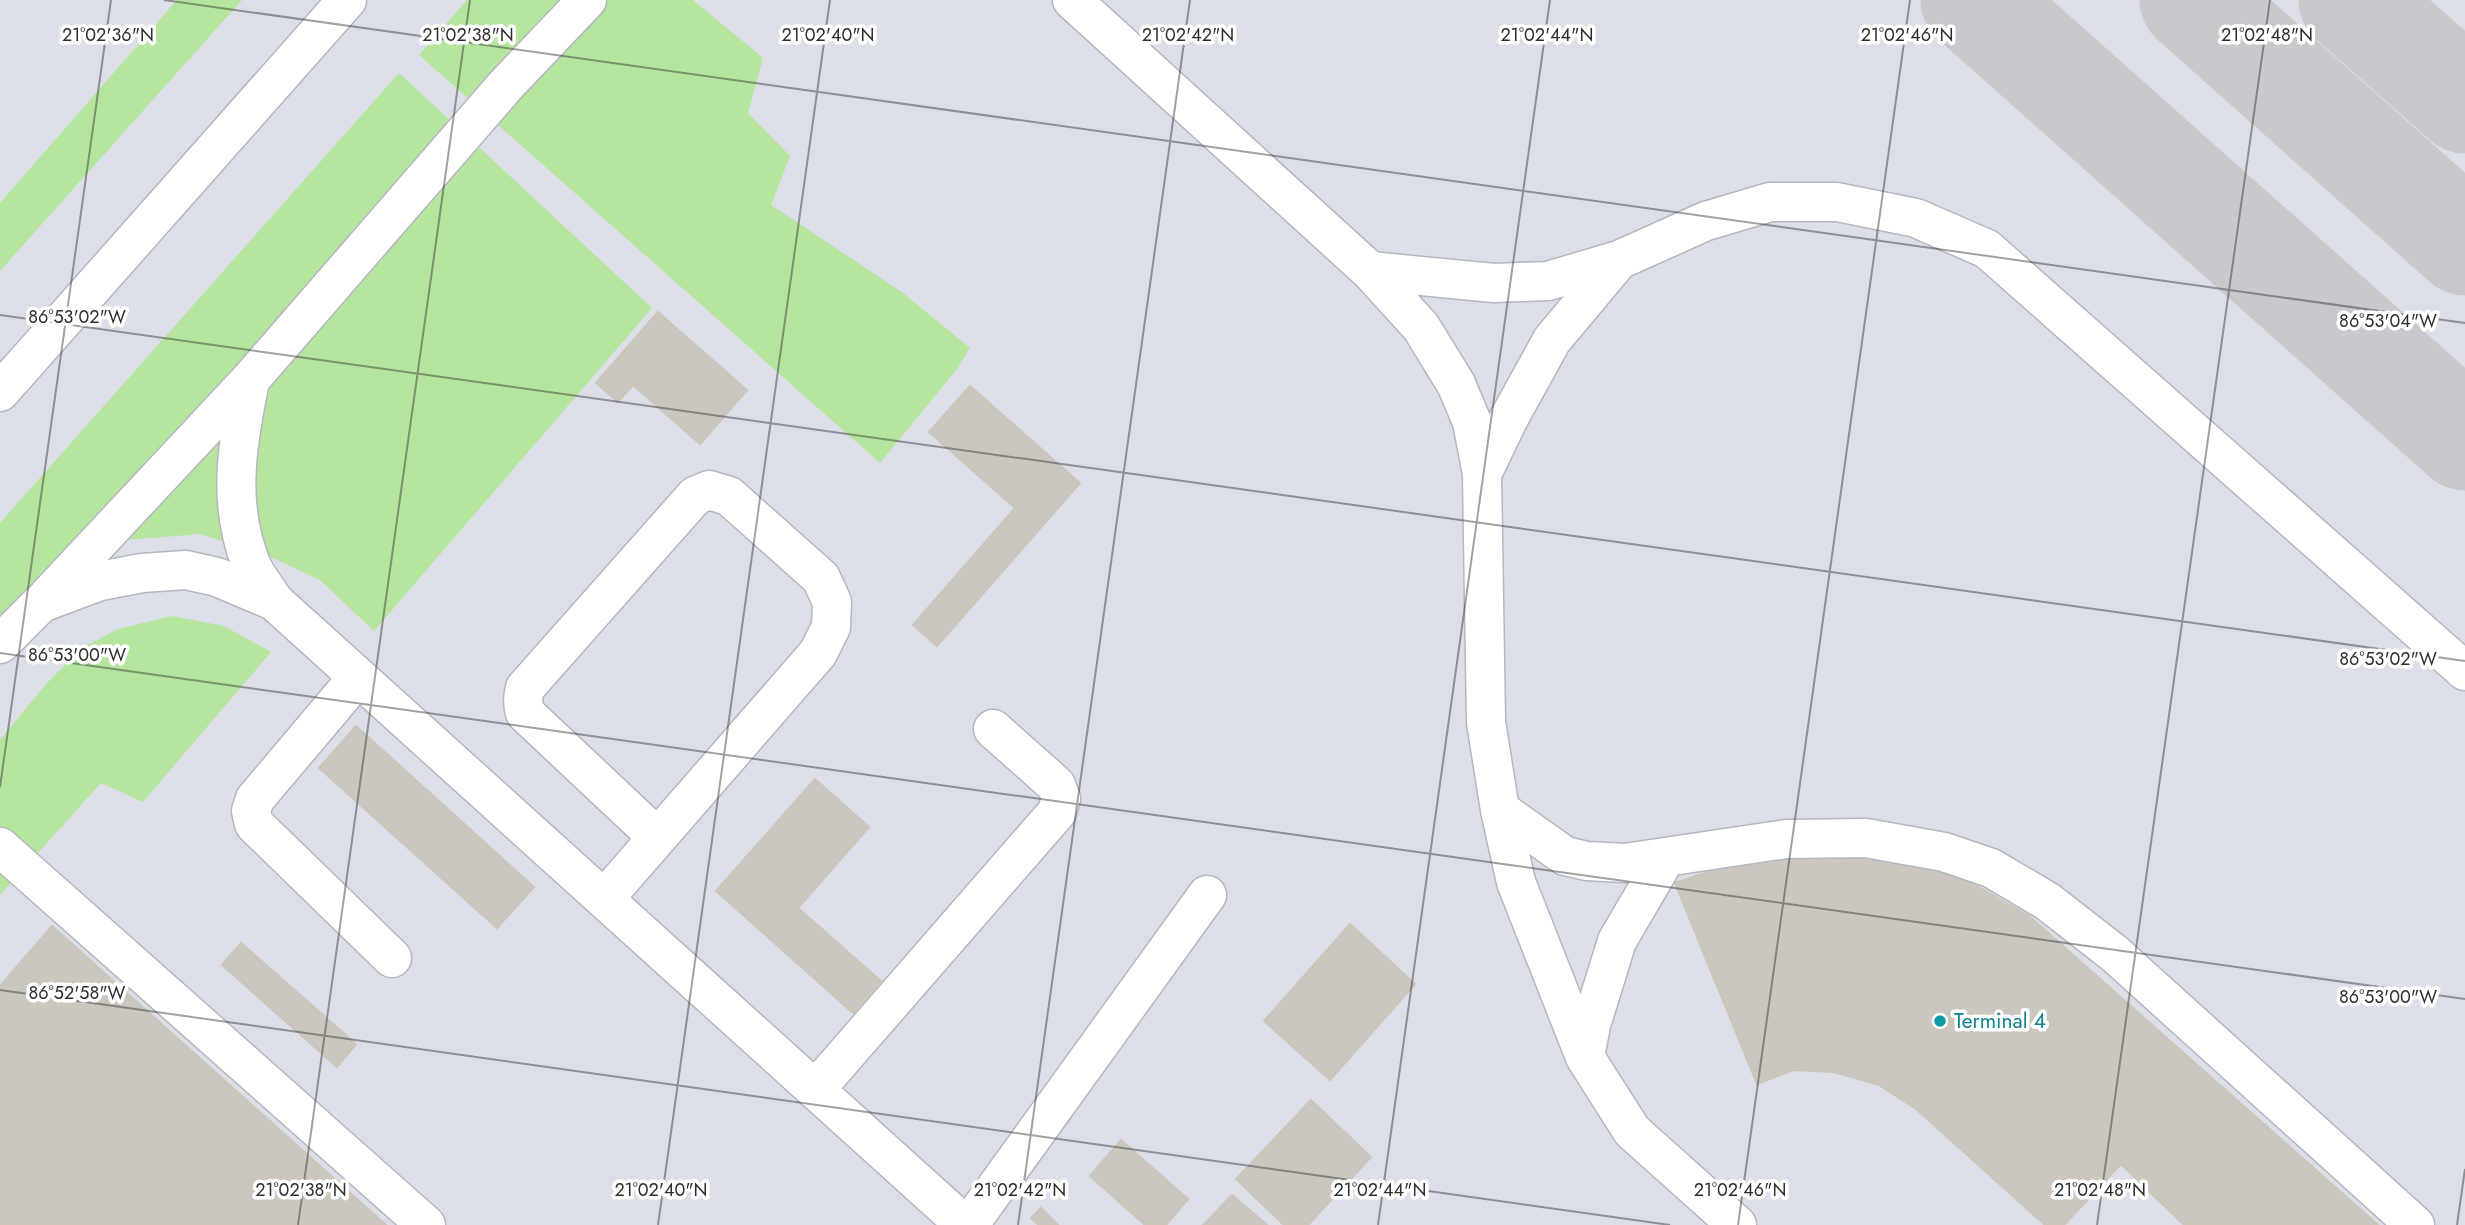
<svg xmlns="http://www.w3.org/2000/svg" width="2465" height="1225" font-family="Jost,sans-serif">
	<rect width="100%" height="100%" fill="#efe9e1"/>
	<path fill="#dcdee8" d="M0 0H2465V1225H0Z"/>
	<path fill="#b6e59e" d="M177 0H242L0 271V203Z
		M467 0H693L763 58 748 113 790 156 771 205 903 293 970 348 957 369 880 463 419 55Z
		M399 73 652 308 374 631 320 580 264 554 200 534 115 541 0 619V523Z
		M172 616 224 626 271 652 143 802 101 783 0 895V740L46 684 82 648 118 629Z"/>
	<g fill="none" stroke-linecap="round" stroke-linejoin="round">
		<path stroke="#c9c8cc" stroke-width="105" d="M1973 0 2465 438
			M2192 0 2465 243
			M2351 0 2465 101"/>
	</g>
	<path fill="#cbc7bf" stroke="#cbc5ba" stroke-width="2" d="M658 312 747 390 700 444 633 385 618 402 596 383Z
		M970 386 1080 483 937 646 913 625 1015 508 929 432Z
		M356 726 534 887 497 928 319 768Z
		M815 779 869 827 798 908 881 981 853 1013 716 891Z
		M1851 853 1915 863 1973 884 2029 916 2378 1225H2184L2121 1164 2064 1225H2045L1916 1109 1879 1085 1834 1072 1794 1070 1757 1084 1675 883 1737 862Z
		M1350 924 1415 984 1330 1080 1264 1021Z
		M52 926 386 1225H0V986Z
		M241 943 356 1044 337 1067 222 965Z
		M1311 1100 1371 1157 1308 1225H1284L1236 1179Z
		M1121 1140 1188 1199 1166 1225H1145L1090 1176Z
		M1232 1195 1267 1225H1203Z
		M1041 1208 1058 1225H1039L1031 1218Z"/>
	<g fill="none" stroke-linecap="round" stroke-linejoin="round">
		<g stroke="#b4b7c1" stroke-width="41">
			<path id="minor" d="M1072 0 1370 271 1421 327 1456 384 1472 422 1482 474 1486 722 1500 810 1516 882 1585 1057 1632 1131 1737 1225
				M1370 271 1494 283 1548 281 1619 260 1706 221 1770 202H1837L1916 218 1987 249 2465 671
				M250 380C238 444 226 500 251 564 256 577 267 589 274 601
				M0 392 347 0
				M1482 474 1509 418 1552 340 1619 260
				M48 596 250 380 506 85 587 0
				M0 644 41 603 100 581 142 573 186 570 217 577 274 601 965 1225
				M358 677 255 799 251 811 254 824 392 958
				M1500 810 1565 856 1587 861 1625 863 1786 839 1866 838 1944 852 1991 868 2047 901 2115 954 2415 1225
				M0 847 426 1225
				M604 899 818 653 831 627 832 602 821 578 729 496 709 490 695 496 525 688C523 697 522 703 525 713L657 837
				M1585 1057 1591 1025 1617 941 1665 859
				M815 1090 1057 812 1061 798 1056 785 993 729
				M969 1225 1207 895"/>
		</g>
		<use href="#minor" stroke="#fff" stroke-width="38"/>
	</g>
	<path fill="none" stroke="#2e2e2e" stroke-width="2" stroke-opacity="0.45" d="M164 0 2465 323M0 315 2465 661M0 653 2465 999M0 787 111 0M0 990 1670 1225M298 1225 470 0M658 1225 830 0M1018 1225 1190 0M1378 1225 1550 0M1738 1225 1910 0M2097 1225 2270 0M2457 1225 2465 1169"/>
	<circle fill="#0f9aa8" stroke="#fff" stroke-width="2.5" cx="1940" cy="1021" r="7"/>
	<g text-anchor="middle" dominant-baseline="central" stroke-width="7" stroke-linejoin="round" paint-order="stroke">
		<g font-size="21" fill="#0d838f" stroke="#fff" text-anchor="start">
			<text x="1954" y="1021">Terminal 4</text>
		</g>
	</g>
	<g font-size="18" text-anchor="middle" fill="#2e2e2e" stroke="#fff" stroke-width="7" stroke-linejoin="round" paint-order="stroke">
		<text x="108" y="41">21°02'36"N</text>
		<text x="468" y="41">21°02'38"N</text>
		<text x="828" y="41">21°02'40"N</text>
		<text x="1188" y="41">21°02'42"N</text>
		<text x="1547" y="41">21°02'44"N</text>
		<text x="1907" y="41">21°02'46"N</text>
		<text x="2267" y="41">21°02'48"N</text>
		<text x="77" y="323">86°53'02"W</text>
		<text x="2388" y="327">86°53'04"W</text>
		<text x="77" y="661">86°53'00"W</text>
		<text x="2388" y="665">86°53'02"W</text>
		<text x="77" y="999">86°52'58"W</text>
		<text x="2388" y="1003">86°53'00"W</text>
		<text x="301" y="1196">21°02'38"N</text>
		<text x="661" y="1196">21°02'40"N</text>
		<text x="1020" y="1196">21°02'42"N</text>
		<text x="1380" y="1196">21°02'44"N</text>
		<text x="1740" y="1196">21°02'46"N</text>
		<text x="2100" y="1196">21°02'48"N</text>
	</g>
</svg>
